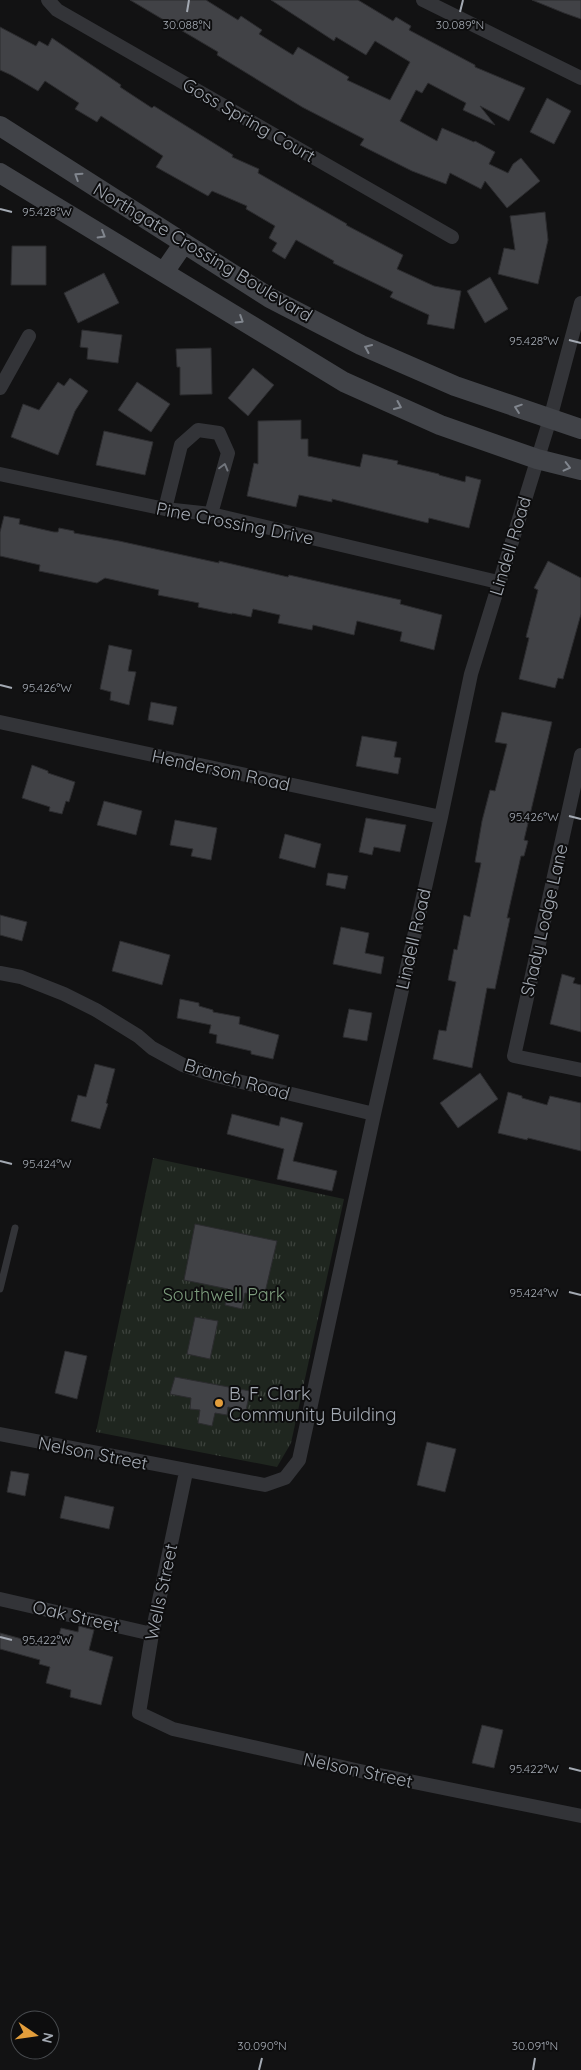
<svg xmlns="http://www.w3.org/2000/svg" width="581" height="2070" font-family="Quicksand,sans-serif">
	<defs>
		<pattern id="park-tufts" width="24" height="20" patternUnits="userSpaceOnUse" patternTransform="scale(1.25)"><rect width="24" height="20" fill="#1f261f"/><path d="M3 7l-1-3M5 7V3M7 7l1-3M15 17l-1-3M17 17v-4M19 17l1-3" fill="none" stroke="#3d433d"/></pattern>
	</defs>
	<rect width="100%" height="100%" fill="#121213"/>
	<path fill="url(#park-tufts)" d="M153 1158 344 1199 291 1443 277 1467 96 1432Z"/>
	<path fill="#414246" stroke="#2c2c2f" d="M130 0H206L238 20 241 16 262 30 259 34 293 55 298 47 349 77 347 80 390 100 410 62 375 41 366 55 336 37 334 41 271 0H358L393 21 396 17 411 26 409 30 475 65V67L525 88 509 121 480 106 495 125 463 110 466 103 428 83 422 93 416 90 400 121 437 141 442 128 474 142 475 141 495 152 489 164 508 173 513 164 521 158 540 181 507 208 485 181 481 189 450 173 446 184 412 171 360 145 364 139 302 107 217 55 218 52Z
		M532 0H581V19L564 13Z
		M0 27 36 46 39 41 48 46 52 38 121 85 120 87 152 108 154 106 233 155 232 157 259 169 258 173 347 224 346 225 403 255 397 269 434 286 461 291 454 329 427 324 429 315 390 297 393 292 333 263 334 261 296 240 285 259 272 251 277 243 269 238 275 226 246 209 247 206 212 191 208 196 156 167 163 156 101 116 97 122 75 109 79 103 45 81 38 91 11 75 0 70Z
		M547 98 571 111 554 144 530 132Z
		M545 212 548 240 538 284 498 274 504 248 515 250 510 216Z
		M12 246H46V285H11Z
		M104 273 119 303 78 323 64 293Z
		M490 277 508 309 485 323 467 291Z
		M82 330 122 335 118 363 87 359 88 348 80 347Z
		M211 348 212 394 180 395V367H177L176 349Z
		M253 368 274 385 248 416 228 398Z
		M70 378 88 391 75 411 58 455 11 437 23 404 39 410 58 382 64 386Z
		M137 382 170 404 151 432 118 410Z
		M301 420V439H308V456L360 467 363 454 398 461 397 464 439 474V475L465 482 466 476 481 480 469 528 429 518 428 523 332 499V502L299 495 296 507 247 496 254 463 258 464V421Z
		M104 431 153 442 145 475 96 465Z
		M4 516 20 519 19 524 54 532H58L59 528 74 531V533L119 541 219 563V561L288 577 289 575 401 600 400 604 442 615 434 650 400 641 402 632 357 621 354 635 313 625 312 630 278 623 280 615 253 609 251 617 232 613V614L198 607 199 603 158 595 159 590 105 578 97 583 39 571 40 565 0 556V532Z
		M548 561 581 578V614L563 679 558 678 555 688 519 679 529 638 526 637 538 590 534 588Z
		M109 645 132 650 128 671 136 672 129 705 110 700 111 692 100 689Z
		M151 702 177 707 173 725 148 720Z
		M502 712 552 722 524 840 528 841 524 856H521L507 918H510L495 989 487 988 472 1068 433 1059 439 1030 446 1031 456 982 448 980 454 949 457 950 464 915 470 917 481 863 475 862 482 821 490 790 495 791 507 744 495 742Z
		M362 736 397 742 394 757 401 758 398 774 356 766Z
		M32 765 48 771V773L75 782 69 802 66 801 62 814 49 811 50 807 22 798Z
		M104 801 142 811 136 835 97 825Z
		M366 818 406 825 400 852 374 847 372 855 359 852Z
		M175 820 217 828 211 860 191 856 193 849 170 845Z
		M285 834 321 844 315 868 279 858Z
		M328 873 348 876 345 889 326 885Z
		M0 915 27 922 22 941 0 935Z
		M341 927 369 933 365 953 384 957 381 974 333 964Z
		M120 941 170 955 162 985 112 971Z
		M562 974 575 978 573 983 581 985V1032L550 1024Z
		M180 999 199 1003V1006L213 1010V1012L240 1017 239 1024 279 1035 273 1059 251 1054V1051L216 1043 217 1035 209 1033 211 1025 177 1018Z
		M349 1009 372 1013 367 1041 343 1037Z
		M95 1064 115 1069 106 1103 108 1104 100 1129 71 1121 78 1095 86 1097Z
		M480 1073 498 1099 458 1128 440 1103Z
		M508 1092 522 1096V1098L547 1105 550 1096 581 1103V1151L528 1138 527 1140 498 1133Z
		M232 1114 279 1126 281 1117 303 1123 293 1161 337 1171 332 1191 277 1179 284 1149 227 1134Z
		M195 1224 277 1241 264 1297 245 1293 242 1309 225 1305 228 1289 184 1280Z
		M195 1317 218 1321 210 1359 187 1354Z
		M65 1351 87 1356 77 1399 55 1393Z
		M175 1377 250 1391 246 1410 228 1407 227 1415 215 1413 212 1426 198 1423 200 1410 190 1409 191 1398 170 1394Z
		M427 1442 456 1449 445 1492 417 1485Z
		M11 1471 29 1474 25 1496 7 1492Z
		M65 1496 114 1507 109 1529 60 1518Z
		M79 1626 94 1630 89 1650 113 1657 101 1705 70 1697 71 1690 46 1683 50 1667 39 1664 40 1660 0 1649V1633L44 1645 47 1635 58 1638 61 1628 78 1632Z
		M482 1725 503 1730 494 1768 472 1763Z"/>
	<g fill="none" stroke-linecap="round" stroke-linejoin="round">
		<path stroke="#333438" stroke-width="7" d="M0 1289 15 1228"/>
		<path stroke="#333438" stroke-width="14" d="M48 0 57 10 452 237
			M423 0 581 78
			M0 388 29 336
			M0 474 165 509 211 514 498 582
			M165 509 181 445 198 430 219 433 228 453 211 514
			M0 722 441 817
			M581 755 514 1056 581 1070
			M0 973 21 977 64 994 96 1010 138 1036 152 1048 183 1065 217 1076 374 1114
			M0 1434 265 1485 285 1478 299 1460 374 1114 441 817 471 674 550 419 581 303
			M186 1472 152 1634 139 1713 173 1729 360 1771 581 1816
			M0 1599 152 1634"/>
		<path stroke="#414348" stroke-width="20" d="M0 126 270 298 361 345 455 386 581 429
			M0 173 344 382 440 425 537 459 581 470
			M164 272 184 243"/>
	</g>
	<defs><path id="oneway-chevron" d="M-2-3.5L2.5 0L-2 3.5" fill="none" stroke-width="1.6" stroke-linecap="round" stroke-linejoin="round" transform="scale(1.25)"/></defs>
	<g stroke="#81868e">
		<use href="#oneway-chevron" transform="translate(78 176) rotate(-147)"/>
		<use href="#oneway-chevron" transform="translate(102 235) rotate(31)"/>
		<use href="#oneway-chevron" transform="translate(240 320) rotate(32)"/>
		<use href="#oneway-chevron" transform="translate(368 348) rotate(-156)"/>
		<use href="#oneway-chevron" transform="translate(398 406) rotate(24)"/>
		<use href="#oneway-chevron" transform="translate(518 408) rotate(-161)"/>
		<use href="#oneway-chevron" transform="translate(567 467) rotate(14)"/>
	</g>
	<use stroke="#71757c" href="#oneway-chevron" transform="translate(224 467) rotate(-75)"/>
	<path fill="none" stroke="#a4aab3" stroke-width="2" d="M187 12 189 0M460 12 463 0M0 209 12 212M569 340 581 343M0 685 12 688M569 816 581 819M0 1161 12 1164M569 1292 581 1295M0 1637 12 1640M569 1768 581 1771M259 2070 262 2058M533 2070 535 2058"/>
	<circle fill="#e29d3b" stroke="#0d0d0e" stroke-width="2" cx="219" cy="1403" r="5"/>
	<g text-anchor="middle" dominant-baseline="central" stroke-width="4" stroke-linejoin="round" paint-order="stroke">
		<g font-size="18" fill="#a4aab3" stroke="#0d0d0e">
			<text transform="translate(249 120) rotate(30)">Goss Spring Court</text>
			<text transform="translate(203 252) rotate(31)">Northgate Crossing Boulevard</text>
			<text transform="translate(235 523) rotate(11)">Pine Crossing Drive</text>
			<text transform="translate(510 546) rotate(-73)">Lindell Road</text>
			<text transform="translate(221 770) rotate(12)">Henderson Road</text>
			<text transform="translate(544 920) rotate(-77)">Shady Lodge Lane</text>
			<text transform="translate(413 939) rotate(-77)">Lindell Road</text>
			<text transform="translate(237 1079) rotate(16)">Branch Road</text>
			<text transform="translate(93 1453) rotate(11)">Nelson Street</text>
			<text transform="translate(161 1592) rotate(-78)">Wells Street</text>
			<text transform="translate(76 1616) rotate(13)">Oak Street</text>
			<text transform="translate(358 1770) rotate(12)">Nelson Street</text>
		</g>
		<g font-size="18" fill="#7d9c7d" stroke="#0d0d0e">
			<text x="224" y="1294">Southwell Park</text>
		</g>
		<g font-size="18" fill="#a4aab3" stroke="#0d0d0e" text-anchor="start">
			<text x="229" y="1393">B. F. Clark<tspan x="229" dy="21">Community Building</tspan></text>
		</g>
	</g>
	<g font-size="12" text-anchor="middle" fill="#a4aab3" stroke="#0d0d0e" stroke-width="4" stroke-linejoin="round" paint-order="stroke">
		<text x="187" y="29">30.088°N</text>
		<text x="460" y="29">30.089°N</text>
		<text x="47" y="216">95.428°W</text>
		<text x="534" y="345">95.428°W</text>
		<text x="47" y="692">95.426°W</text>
		<text x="534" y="821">95.426°W</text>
		<text x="47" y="1168">95.424°W</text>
		<text x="534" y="1297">95.424°W</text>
		<text x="47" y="1644">95.422°W</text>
		<text x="534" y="1773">95.422°W</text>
		<text x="262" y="2050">30.090°N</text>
		<text x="535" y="2050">30.091°N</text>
	</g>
	<g transform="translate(35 2035) rotate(103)"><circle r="24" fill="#0d0d0e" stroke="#494c50"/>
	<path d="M0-4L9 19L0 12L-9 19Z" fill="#e29d3b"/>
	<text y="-8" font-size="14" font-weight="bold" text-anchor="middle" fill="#a4aab3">N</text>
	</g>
</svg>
